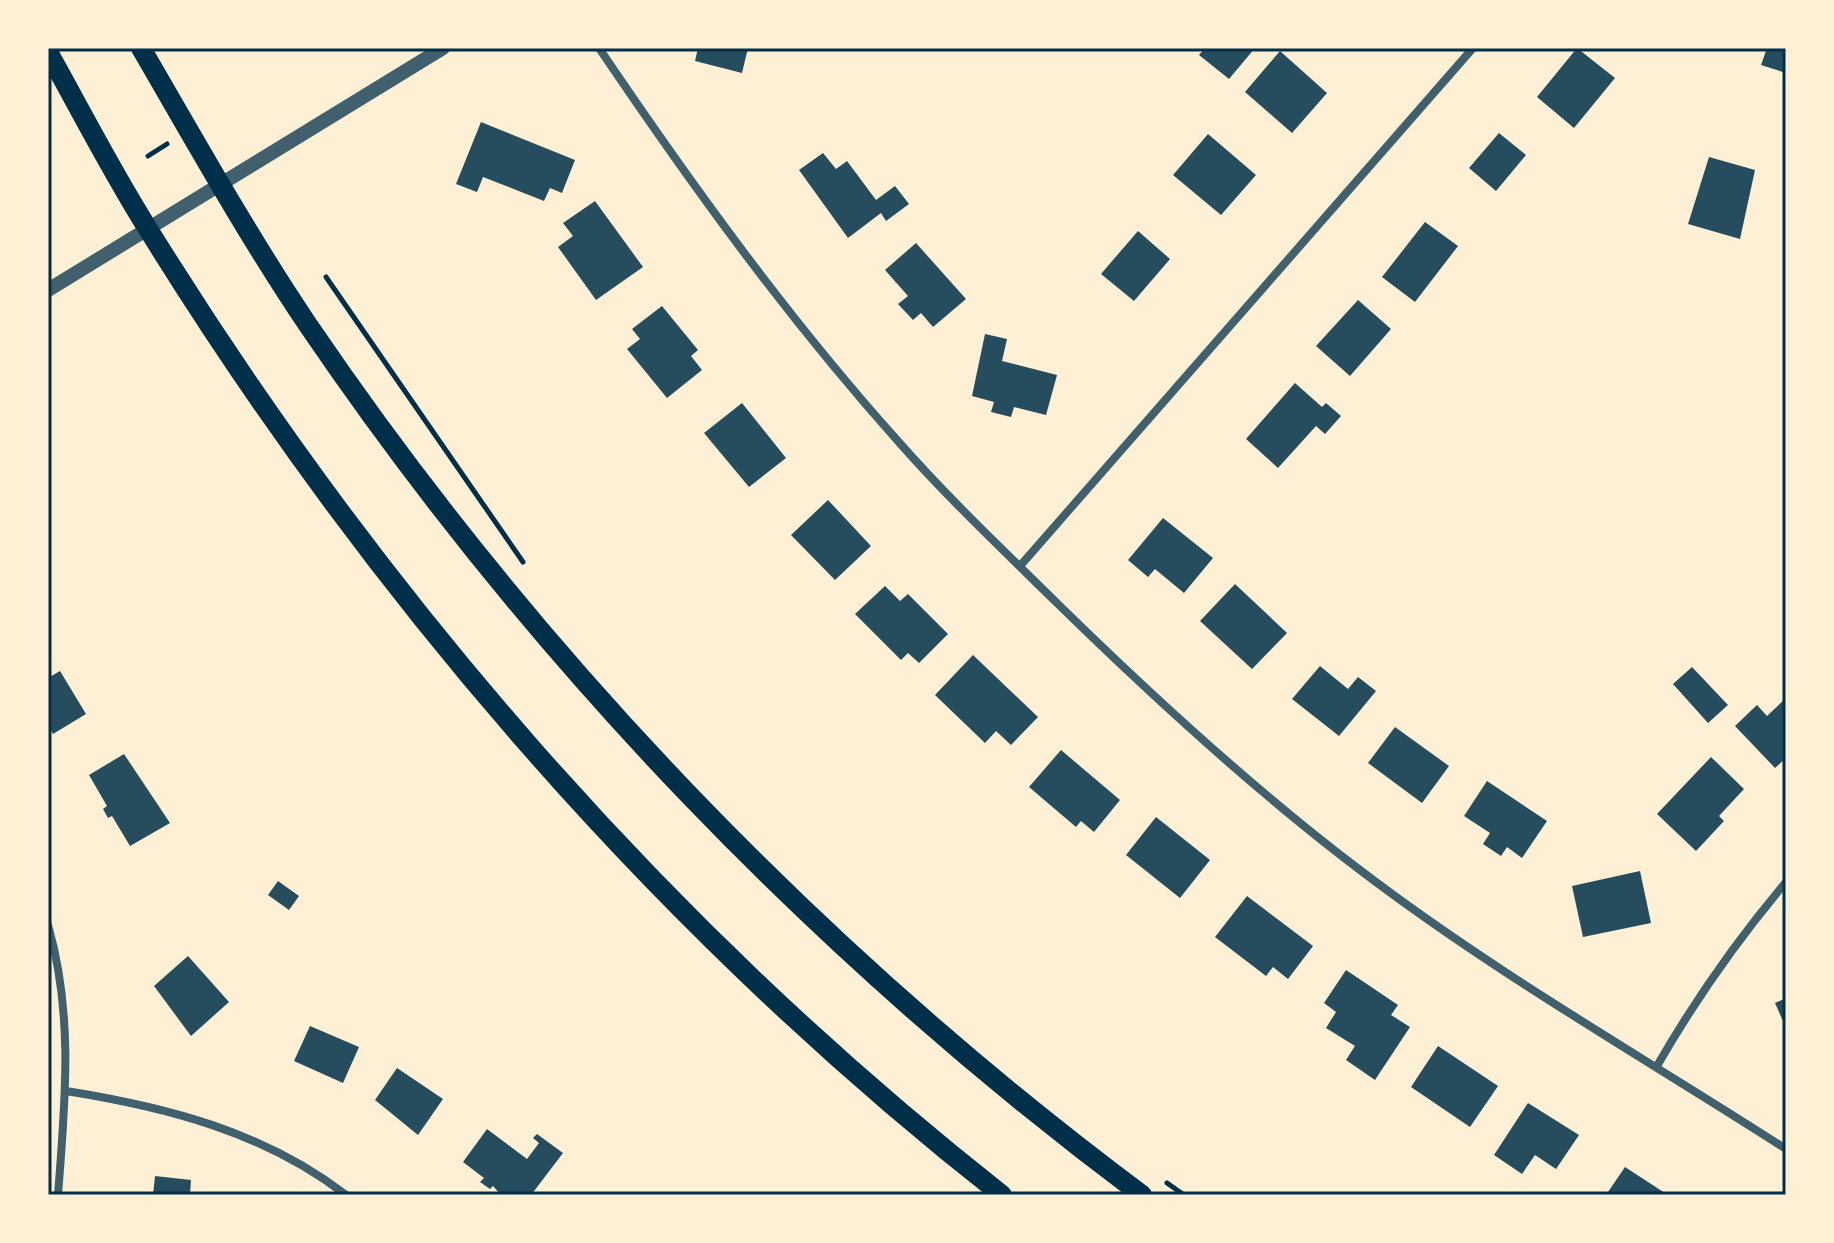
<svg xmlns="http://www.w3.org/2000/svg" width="1834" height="1243" font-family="Jost,sans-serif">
	<rect width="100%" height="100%" fill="#fdf0d5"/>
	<path fill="#264d5e" d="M698 48H748L742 73 695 61Z
		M1205 48H1255L1229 79 1199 55Z
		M1577 48 1615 78 1574 128 1537 97Z
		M1767 48H1786V73L1761 65Z
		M1280 51 1327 93 1292 133 1245 92Z
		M481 122 575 160 562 193 550 188 544 201 483 177 477 192 456 184Z
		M1499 133 1526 155 1496 191 1469 168Z
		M1208 134 1256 175 1221 215 1173 175Z
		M823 153 836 169 847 161 876 200 895 186 909 204 886 221 881 213 848 238 799 170Z
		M1709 157 1755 170 1740 239 1688 224Z
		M595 201 643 267 596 300 558 247 573 236 563 223Z
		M1425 222 1458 246 1415 302 1382 277Z
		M1138 231 1170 259 1134 301 1101 274Z
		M916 243 966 299 933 327 921 313 913 320 898 304 908 296 885 270Z
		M1358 300 1391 329 1350 376 1316 346Z
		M662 306 698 350 691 356 702 370 667 398 627 349 640 339 632 329Z
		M985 334 1007 339 1002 361 1057 375 1046 415 1014 407 1011 417 991 412 994 402 972 396Z
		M1295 383 1322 407 1326 403 1341 416 1325 434 1316 426 1278 468 1246 439Z
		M742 403 786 458 749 487 704 433Z
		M828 500 871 546 835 580 791 535Z
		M1163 518 1213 558 1184 593 1155 569 1148 577 1128 560Z
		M1235 584 1287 633 1252 669 1200 621Z
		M885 586 900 601 908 594 948 634 919 663 908 653 901 660 855 614Z
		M973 655 1038 717 1011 745 996 731 985 743 935 695Z
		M1320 666 1348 689 1358 677 1376 691 1339 736 1292 699Z
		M1692 667 1728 705 1708 723 1673 684Z
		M60 671 86 714 53 734 48 725V678Z
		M1786 698V758L1775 768 1735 726 1757 705 1767 716Z
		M1395 727 1449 766 1422 803 1368 763Z
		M1061 750 1120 800 1094 832 1081 821 1076 827 1029 787Z
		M124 754 170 823 130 846 112 816 108 818 103 809 107 806 89 775Z
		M1711 757 1744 789 1719 816 1724 821 1696 851 1657 814Z
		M1487 781 1547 821 1522 858 1507 847 1501 856 1483 844 1490 833 1464 816Z
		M1156 817 1210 860 1180 898 1126 855Z
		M1640 871 1651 923 1583 937 1572 886Z
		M278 881 299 896 289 910 268 895Z
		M1247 896 1313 946 1288 979 1273 967 1266 976 1215 937Z
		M188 956 229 1002 191 1036 154 986Z
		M1346 970 1398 1005 1391 1015 1410 1027 1375 1080 1346 1060 1355 1046 1326 1028 1336 1012 1324 1003Z
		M1786 998V1028L1775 1003Z
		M310 1026 359 1047 343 1083 294 1061Z
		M1438 1046 1498 1086 1470 1127 1411 1087Z
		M397 1068 443 1099 418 1135 375 1100Z
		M1528 1103 1579 1135 1556 1169 1535 1155 1522 1174 1494 1155Z
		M487 1129 527 1159 539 1143 533 1138 537 1134 563 1153 531 1195H501L493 1186 490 1189 480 1182 484 1178 463 1162Z
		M1625 1167 1668 1195H1606Z
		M155 1176 191 1180 190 1195H153Z"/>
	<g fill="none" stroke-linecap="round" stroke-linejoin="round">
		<path stroke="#003049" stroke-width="5" d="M148 156 167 144
			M326 277 523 562
			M1167 1183 1184 1195"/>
		<path stroke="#3f606c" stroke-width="8" d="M599 48C691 184 787 317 897 440 947 497 1004 551 1058 604 1154 698 1253 789 1360 870 1495 973 1643 1057 1786 1149
			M1020 566 1473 48
			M48 925C74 1015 65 1103 58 1195
			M1657 1066C1695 1000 1737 940 1786 882
			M66 1091C167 1107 264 1132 346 1195"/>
		<path stroke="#3f606c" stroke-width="14" d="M48 290 443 48"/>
		<path stroke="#003049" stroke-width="20" d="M141 48C195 141 248 236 308 325 535 659 819 954 1142 1195
			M48 52C81 111 112 172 148 229 375 596 662 928 1002 1195"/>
	</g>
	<rect width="1834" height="1243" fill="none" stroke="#fdf0d5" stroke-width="100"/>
	<rect x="50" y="50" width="1734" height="1143" fill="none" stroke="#003049" stroke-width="3"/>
</svg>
